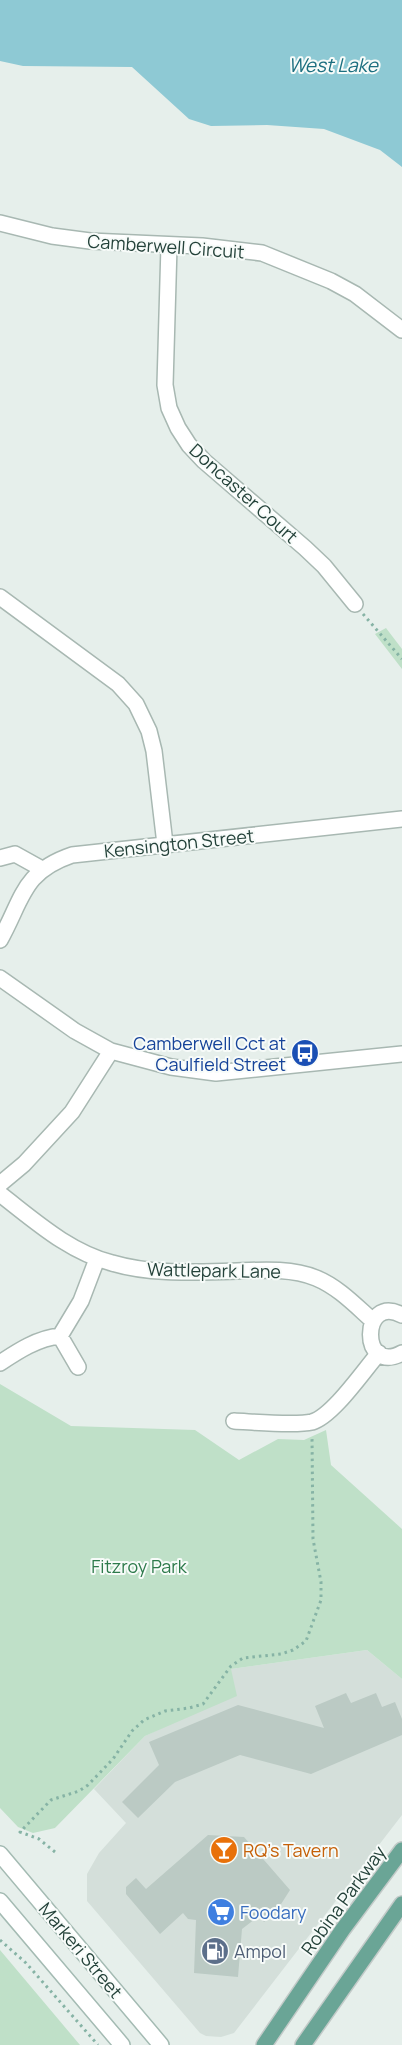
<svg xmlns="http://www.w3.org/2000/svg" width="402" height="2045" font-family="Manrope,sans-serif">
	<rect width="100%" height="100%" fill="#e6efeb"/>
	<path fill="#d4dfda" d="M367 1650 402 1679V1815L234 2033 221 2037 206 2036 200 2033 87 1901V1874L99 1853 126 1823 94 1789 145 1736 164 1727 231 1669Z"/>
	<path fill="#bfe0c8" d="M386 628 402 649V669L375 634Z
		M0 1384 71 1426 195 1430 239 1460 278 1439 304 1440 326 1430 331 1465 402 1529V1679L367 1650 231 1669 237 1696 145 1736 55 1828 33 1833 18 1827 0 1808Z
		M0 1950 80 2045H0Z"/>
	<path fill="#8ec9d4" d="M0 0H402V167L380 150 324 129 267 125 211 126 189 119 132 67 23 66 0 61Z"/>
	<path fill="#bbcac4" d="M346 1693 351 1703 376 1693 382 1707 395 1702 402 1719V1735L311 1774 240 1755 175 1782 138 1818 122 1802 159 1765 149 1742 238 1705 324 1728 315 1706Z
		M208 1835 244 1837 290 1890 276 1912 264 1922 259 1916 242 1929 238 1977 194 1973 196 1920 188 1919 183 1913 160 1934 126 1894V1887L136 1878 146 1889Z"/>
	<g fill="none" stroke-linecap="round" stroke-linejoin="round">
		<g stroke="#a8b8b2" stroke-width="18">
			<path id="street" d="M0 223 52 236 90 241 202 246 262 253 331 281 355 294 402 330
				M169 246 165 385 169 408 178 428 189 445 204 461 305 548 324 566 355 604
				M0 597 118 684 136 704 149 731 154 751 165 844
				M0 858 15 854 42 869
				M0 940C23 899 22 872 72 855L402 819
				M0 978 75 1031 111 1051 171 1067 216 1073 402 1054
				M0 1184 24 1164 72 1112 111 1051
				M0 1194C35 1221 69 1252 112 1263 153 1275 195 1272 237 1271 262 1270 292 1268 316 1278 338 1287 355 1305 373 1321
				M402 1315C360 1293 360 1376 402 1353
				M60 1336 78 1367
				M0 1363C18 1351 38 1338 60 1336L81 1301 97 1259
				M234 1421C254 1422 295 1426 312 1422 333 1416 364 1370 379 1353"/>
		</g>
		<g stroke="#a4bbb3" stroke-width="18">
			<path id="secondary" d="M0 1854 161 2045
				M0 1901 122 2045"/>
		</g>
		<g stroke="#c2cac8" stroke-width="18">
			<path id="primary" d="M264 2045 343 1929 402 1850
				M303 2045 402 1904"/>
		</g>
		<path stroke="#86b3a5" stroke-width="3" stroke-dasharray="2.5 4" stroke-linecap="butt" d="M363 614 402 659
			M55 1852 39 1839 20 1832 51 1800 79 1791 88 1785 113 1759 132 1731 144 1720 165 1711 189 1708 203 1704 231 1666 243 1658 281 1654 293 1650 306 1641 321 1600V1582L313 1539 312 1437
			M0 1940 26 1963 98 2045"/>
		<use href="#street" stroke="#fff" stroke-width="15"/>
		<use href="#secondary" stroke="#fff" stroke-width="15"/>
		<use href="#primary" stroke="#6aa596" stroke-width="15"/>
	</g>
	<defs>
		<g id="bus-disc" transform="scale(1.4375)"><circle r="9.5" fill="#1a4fb4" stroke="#f7fbf9"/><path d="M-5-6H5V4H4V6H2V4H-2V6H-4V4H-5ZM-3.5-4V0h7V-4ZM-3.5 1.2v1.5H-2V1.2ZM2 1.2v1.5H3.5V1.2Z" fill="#fff"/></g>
		<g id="bar-disc" transform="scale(1.4375)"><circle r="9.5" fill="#e8710a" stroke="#f7fbf9"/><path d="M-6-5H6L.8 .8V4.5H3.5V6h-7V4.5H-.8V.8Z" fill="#fff"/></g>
		<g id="supermarket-disc" transform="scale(1.4375)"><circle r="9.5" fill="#3f7fe0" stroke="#f7fbf9"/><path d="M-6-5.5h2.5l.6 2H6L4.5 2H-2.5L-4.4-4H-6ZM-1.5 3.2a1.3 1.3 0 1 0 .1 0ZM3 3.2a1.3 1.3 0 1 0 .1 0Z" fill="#fff"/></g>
		<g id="fuel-disc" transform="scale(1.4375)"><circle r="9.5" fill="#5c6f8a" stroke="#f7fbf9"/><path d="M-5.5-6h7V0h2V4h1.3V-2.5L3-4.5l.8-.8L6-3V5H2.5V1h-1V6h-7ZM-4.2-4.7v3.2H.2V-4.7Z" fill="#fff"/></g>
	</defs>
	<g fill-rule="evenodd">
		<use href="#bus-disc" x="305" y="1053"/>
		<use href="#bar-disc" x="224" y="1850"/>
		<use href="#supermarket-disc" x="221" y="1912"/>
		<use href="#fuel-disc" x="215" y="1951"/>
	</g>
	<g text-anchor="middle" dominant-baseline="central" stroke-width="4" stroke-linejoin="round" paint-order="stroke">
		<g font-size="18" fill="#24423a" stroke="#f7fbf9">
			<text transform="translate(166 246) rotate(4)">Camberwell Circuit</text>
			<text transform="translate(244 493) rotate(42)">Doncaster Court</text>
			<text transform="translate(179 843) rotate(-6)">Kensington Street</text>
			<text transform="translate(214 1270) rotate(1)">Wattlepark Lane</text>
			<text transform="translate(343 1900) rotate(-54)">Robina Parkway</text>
			<text transform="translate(81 1950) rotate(50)">Markeri Street</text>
		</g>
		<g font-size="18" fill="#164399" stroke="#f7fbf9" text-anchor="end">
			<text x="286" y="1043">Camberwell Cct at<tspan x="286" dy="21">Caulfield Street</tspan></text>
		</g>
		<g font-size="18" fill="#2d7a4b" stroke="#f7fbf9">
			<text x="139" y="1566">Fitzroy Park</text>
		</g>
		<g font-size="18" fill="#c56008" stroke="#f7fbf9" text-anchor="start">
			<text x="243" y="1850">RQ's Tavern</text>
		</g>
		<g font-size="18" fill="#366cbe" stroke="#f7fbf9" text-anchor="start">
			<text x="240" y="1912">Foodary</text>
		</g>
		<g font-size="18" fill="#4e5e75" stroke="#f7fbf9" text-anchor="start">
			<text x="234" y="1951">Ampol</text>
		</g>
		<g font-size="19" font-style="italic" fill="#1c6f80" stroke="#f7fbf9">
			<text x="333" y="65">West Lake</text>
		</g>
	</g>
</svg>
